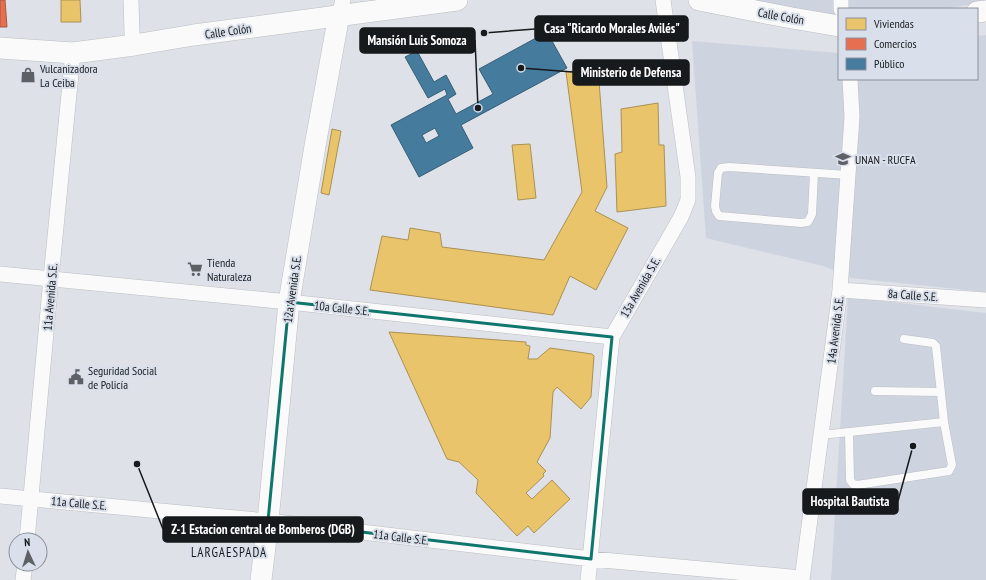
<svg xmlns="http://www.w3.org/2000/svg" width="986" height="580" font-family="'PT Sans Narrow',sans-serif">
	<rect width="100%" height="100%" fill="#dee1e7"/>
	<path fill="#cdd4e0" d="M702 0H986V2L943 9H839V26Z
		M986 35V292L851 278 823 266 706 238 692 41 839 53V79H977V36Z
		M848 297 986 313V580H831Z"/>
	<path fill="#e9c46a" stroke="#aa9153" d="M61 0H80L81 22H61Z
		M598 68 607 187 595 211 628 228 596 290 570 276 553 315 370 290 382 236 408 240 410 228 440 233 442 247 544 260 582 192 566 72Z
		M658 103 659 145H664L666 206 617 212 615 154 622 152 621 109Z
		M332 129 341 131 329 195 321 193Z
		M530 144 536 198 518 200 512 145Z
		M389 332 526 342V345L530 346 528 359H537L550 348 592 354 594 356 591 397 581 409 557 387 553 392 550 438 537 462 546 471 543 474 544 476 526 493 532 499 552 480 570 499 534 533 528 526 517 536 476 493 478 480 459 462 447 459Z"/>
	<path fill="#e76f51" stroke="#a95641" d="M0 0H5L7 27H0Z"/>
	<path fill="#457b9d" stroke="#375e77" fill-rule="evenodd" d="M547 32 567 68 461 125 473 148 419 177 391 125 447 95 445 89 428 98 405 57 417 51 434 82 446 75 456 94 448 99 456 114 493 94 479 69ZM435 128 439 136 426 143 422 135Z"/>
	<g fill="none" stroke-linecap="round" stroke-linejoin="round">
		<g stroke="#bbbec2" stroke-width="9">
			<path id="lane" d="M814 173 812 214 808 222 801 223 719 216 716 211 715 206 718 173 721 168 729 167 848 175
				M875 391 941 392
				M849 433 850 480 853 484 857 485 949 471 952 465 944 422 936 346 933 343 904 339
				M821 435 944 422"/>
		</g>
		<g stroke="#bbbec2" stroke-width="16">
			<path id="street" d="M131 0 132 33 134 45
				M841 9V0
				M339 15 343 0
				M0 274 289 302 612 337
				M840 290 986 300
				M0 496 268 521 591 559 802 578
				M27 540 51 278 73 53
				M23 580 25 564
				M588 580 612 337 681 217 688 200V177L663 0
				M802 580 840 290 852 117 850 79"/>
		</g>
		<g stroke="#bbbec2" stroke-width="22">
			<path id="secondary" d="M699 0 792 18 839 26
				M977 12 986 11
				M0 48 73 53 134 45 194 35 457 0
				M261 580 268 521 289 302 315 146 339 15"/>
		</g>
		<use href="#lane" stroke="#fafafb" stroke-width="8"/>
		<use href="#street" stroke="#fafafb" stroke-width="15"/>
		<use href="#secondary" stroke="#fafafb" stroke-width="21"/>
	</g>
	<path fill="none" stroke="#0f766e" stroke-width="3" stroke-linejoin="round" d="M289 302 612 337 591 559 268 521Z"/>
	<defs>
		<g id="shop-bare" transform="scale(1.2)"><path d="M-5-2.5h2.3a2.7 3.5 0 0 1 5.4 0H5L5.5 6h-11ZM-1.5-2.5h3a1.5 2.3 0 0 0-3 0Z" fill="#5d6064" stroke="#dae0eb" stroke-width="2.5" paint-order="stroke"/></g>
		<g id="university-bare" transform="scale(1.2)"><path d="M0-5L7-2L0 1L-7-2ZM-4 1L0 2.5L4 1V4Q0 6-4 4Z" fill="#5d6064" stroke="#dae0eb" stroke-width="2.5" paint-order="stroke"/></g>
		<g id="supermarket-bare" transform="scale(1.2)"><path d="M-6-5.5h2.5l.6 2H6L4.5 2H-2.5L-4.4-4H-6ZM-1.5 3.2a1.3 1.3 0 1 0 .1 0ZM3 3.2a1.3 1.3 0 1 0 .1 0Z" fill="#5d6064" stroke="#dae0eb" stroke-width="2.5" paint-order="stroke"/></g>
		<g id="civic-bare" transform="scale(1.2)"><path d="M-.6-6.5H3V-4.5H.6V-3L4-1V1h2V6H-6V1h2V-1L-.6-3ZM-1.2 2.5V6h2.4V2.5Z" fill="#5d6064" stroke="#dae0eb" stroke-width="2.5" paint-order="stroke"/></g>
	</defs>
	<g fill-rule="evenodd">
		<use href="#shop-bare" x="28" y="75"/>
		<use href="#university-bare" x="843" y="159"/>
		<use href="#supermarket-bare" x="195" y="269"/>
		<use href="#civic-bare" x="76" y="377"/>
	</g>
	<g text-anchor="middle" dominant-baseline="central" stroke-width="4" stroke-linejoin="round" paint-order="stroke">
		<g font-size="12" fill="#171a1d" stroke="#dae0eb">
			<text transform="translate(781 16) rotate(10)">Calle Colón</text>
			<text transform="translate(228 31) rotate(-8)">Calle Colón</text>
			<text transform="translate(640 287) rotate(-60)">13a Avenida S.E.</text>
			<text transform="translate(292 289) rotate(-82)">12a Avenida S.E.</text>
			<text transform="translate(913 295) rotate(4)">8a Calle S.E.</text>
			<text transform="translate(50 297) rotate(-85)">11a Avenida S.E.</text>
			<text transform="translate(342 308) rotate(6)">10a Calle S.E.</text>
			<text transform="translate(835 330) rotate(-83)">14a Avenida S.E.</text>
			<text transform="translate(79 503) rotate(5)">11a Calle S.E.</text>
			<text transform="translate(401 537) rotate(7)">11a Calle S.E.</text>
		</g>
		<g font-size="12" fill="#171a1d" stroke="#dae0eb" text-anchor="start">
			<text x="40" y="68">Vulcanizadora<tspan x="40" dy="14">La Ceiba</tspan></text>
			<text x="855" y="159">UNAN - RUCFA</text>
			<text x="207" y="262">Tienda<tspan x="207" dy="14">Naturaleza</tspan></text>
			<text x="88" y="370">Seguridad Social<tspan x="88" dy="14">de Policía</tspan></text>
		</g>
		<g font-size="13" letter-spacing="1" fill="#171a1d" stroke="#dae0eb">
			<text x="229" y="552">LARGAESPADA</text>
		</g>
	</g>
	<path fill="none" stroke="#171a1d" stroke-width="1.5" d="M484 33L535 29M478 108L475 40M521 68L573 72M913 446L898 501M137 464L163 529"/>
	<g fill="#171a1d" stroke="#dae0eb" stroke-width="1.5">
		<circle cx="484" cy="33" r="4"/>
		<circle cx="478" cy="108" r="4"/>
		<circle cx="521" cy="68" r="4"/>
		<circle cx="913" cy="446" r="4"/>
		<circle cx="137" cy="464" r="4"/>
	</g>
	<g fill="#171a1d" stroke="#171a1d" stroke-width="1.5">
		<rect x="535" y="16" width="153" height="25" rx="4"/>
		<rect x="360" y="28" width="115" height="25" rx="4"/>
		<rect x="573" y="60" width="116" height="25" rx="4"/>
		<rect x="803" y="489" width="95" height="25" rx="4"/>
		<rect x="163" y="517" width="200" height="25" rx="4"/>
	</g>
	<g font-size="13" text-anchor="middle" font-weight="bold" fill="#fff">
		<text x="612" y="33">Casa "Ricardo Morales Avilés"</text>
		<text x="417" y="45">Mansión Luis Somoza</text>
		<text x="631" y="77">Ministerio de Defensa</text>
		<text x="850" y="506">Hospital Bautista</text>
		<text x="263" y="534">Z-1 Estacion central de Bomberos (DGB)</text>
	</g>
	<rect x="838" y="8" width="140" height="72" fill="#dae0eb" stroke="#8c9199"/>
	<rect x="846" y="18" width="20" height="12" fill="#e9c46a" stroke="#8c9199"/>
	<text x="874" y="28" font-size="12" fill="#171a1d">Viviendas</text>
	<rect x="846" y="38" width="20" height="12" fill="#e76f51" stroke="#8c9199"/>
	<text x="874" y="48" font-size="12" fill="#171a1d">Comercios</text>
	<rect x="846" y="58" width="20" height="12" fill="#457b9d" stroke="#8c9199"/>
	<text x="874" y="68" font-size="12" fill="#171a1d">Público</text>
	<g transform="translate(28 552) rotate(356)"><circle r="19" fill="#dae0eb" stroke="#8c9199"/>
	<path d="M0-3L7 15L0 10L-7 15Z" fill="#5d6064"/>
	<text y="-6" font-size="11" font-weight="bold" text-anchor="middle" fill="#171a1d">N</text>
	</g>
</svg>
